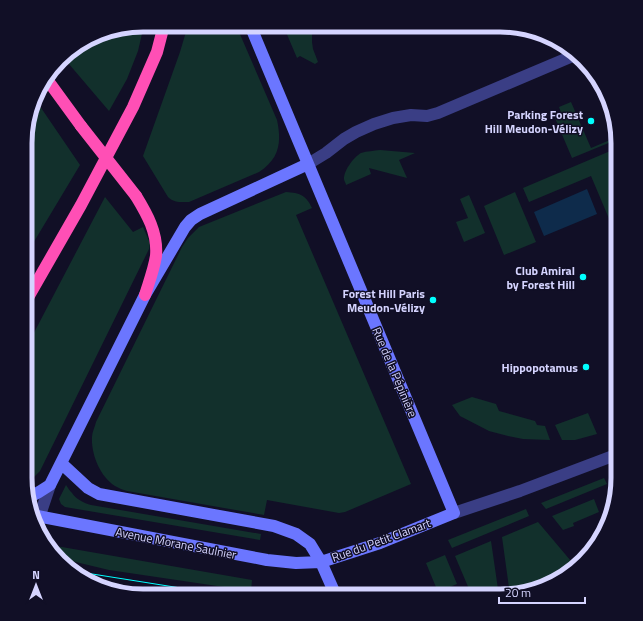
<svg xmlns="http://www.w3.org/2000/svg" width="643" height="621" font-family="'Titillium Web',sans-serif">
	<rect width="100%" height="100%" fill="#110f26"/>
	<path fill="#12302c" d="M144 25 138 51 127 79 109 111 63 57 66 54 105 31Z
		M188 25H236L277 120C282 143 279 159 259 172L189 202C181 202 174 203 168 197L143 156 180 52Z
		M283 25H287L291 34 309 26 312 34V42L313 49 318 62 315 64 300 56 297 58Z
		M35 99 80 165 26 255 27 121Z
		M571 102 591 148 610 140 611 142 572 158 555 118 562 115 559 107Z
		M615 149 618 155V218L610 221 591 176 529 202 523 188Z
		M380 150 415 153 399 160 407 178 369 168 371 174 346 185C346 183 344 181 344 179 344 170 354 157 361 153 367 151 374 151 380 150Z
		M286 192C300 193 306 195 312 208L296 215 411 484 345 512 339 513 267 500 264 515 127 491C123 490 119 488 115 486 100 477 91 454 92 437 92 432 95 427 96 422L182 247 188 238 199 227Z
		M515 192 536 242 504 255 484 206Z
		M469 195 485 233 464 242 456 222 468 218 460 199Z
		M105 197 133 232 143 227 150 243 149 249 40 471 32 479 25 477 26 348Z
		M472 397 496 404 499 411 535 421 537 425 545 426 550 440 523 439 508 436 489 431 460 416 452 405Z
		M588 413 597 434 575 440H562L555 425Z
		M604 478 607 484 546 509 541 503Z
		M66 485C68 488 69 490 72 493 76 499 84 503 91 505L261 534 260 540 65 507 61 504 59 499Z
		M594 499 599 512 573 523 574 526 563 530 552 516Z
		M526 509 529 516 452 548 448 540Z
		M538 522 576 567 572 571 545 587 510 595 502 537Z
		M491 541 499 596H472L455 556Z
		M56 546 252 580 251 591 109 570 59 558 52 552Z
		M445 555 457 584 438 592 426 563Z"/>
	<path fill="#0e2b4b" d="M587 189 597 214 544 236 534 212Z"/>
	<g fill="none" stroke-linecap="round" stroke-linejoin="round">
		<path stroke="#3a3e85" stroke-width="12" d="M325 25V26
			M36 527 50 485"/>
		<path stroke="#3a3e85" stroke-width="12" d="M308 164 326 153 344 139 356 132 374 124 393 118 411 115 427 116 438 113 575 55
			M454 513 520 491 618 454"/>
		<path stroke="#6b76ff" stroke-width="12" d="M61 463 88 488 99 494 274 526 296 534 310 544 321 562 336 596
			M28 498 39 492 50 485 145 295 185 227 191 220 200 214 308 164
			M32 515 267 560 296 563 321 562 380 543 454 513 250 25"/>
		<path stroke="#ff4fb5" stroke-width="12" d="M46 78 81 126
			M136 196C147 214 158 233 156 256 154 269 149 282 145 295
			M26 301 81 205 133 107 157 52 164 25"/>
		<path stroke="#0ff" stroke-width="1" d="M75 571 86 573 231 596
			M102 587 160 596"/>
		<path stroke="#ff4fb5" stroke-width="12" d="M81 126 136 196"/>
	</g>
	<g fill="#0ff" stroke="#110f26" stroke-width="1.5">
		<circle cx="591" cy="121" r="4"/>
		<circle cx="583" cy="277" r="4"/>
		<circle cx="433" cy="300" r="4"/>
		<circle cx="586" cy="367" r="4"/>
	</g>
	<g text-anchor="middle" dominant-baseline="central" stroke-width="3" stroke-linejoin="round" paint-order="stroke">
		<g font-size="12" font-weight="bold" fill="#d5d4ff" stroke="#110f26" text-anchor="end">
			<text x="583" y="114">Parking Forest<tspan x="583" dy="14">Hill Meudon-Vélizy</tspan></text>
			<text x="575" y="270">Club Amiral<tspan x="575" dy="14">by Forest Hill</tspan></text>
			<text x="425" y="293">Forest Hill Paris<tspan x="425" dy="14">Meudon-Vélizy</tspan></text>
			<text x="578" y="367">Hippopotamus</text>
		</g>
		<g font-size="12" fill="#d5d4ff" stroke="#110f26">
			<text transform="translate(395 372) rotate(67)">Rue de la Pépinière</text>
			<text transform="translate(381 540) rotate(-20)">Rue du Petit Clamart</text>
			<text transform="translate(176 543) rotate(11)">Avenue Morane Saulnier</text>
		</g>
	</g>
	<path d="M0 0H643V621H0ZM143 32H500A111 111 0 0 1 611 143V478A111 111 0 0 1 500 589H143A111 111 0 0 1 32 478V143A111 111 0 0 1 143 32Z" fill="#110f26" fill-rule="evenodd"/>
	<path fill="none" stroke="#d5d4ff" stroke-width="5" d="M143 32H500A111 111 0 0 1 611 143V478A111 111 0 0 1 500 589H143A111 111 0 0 1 32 478V143A111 111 0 0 1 143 32Z"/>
	<g transform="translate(36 585)" stroke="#110f26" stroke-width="3" paint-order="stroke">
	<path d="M0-3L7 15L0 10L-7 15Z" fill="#d5d4ff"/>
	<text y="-6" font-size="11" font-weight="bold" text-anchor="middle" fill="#d5d4ff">N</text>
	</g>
	<path d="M499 597v6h86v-6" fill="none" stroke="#d5d4ff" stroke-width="2"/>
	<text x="505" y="597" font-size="12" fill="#d5d4ff" stroke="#110f26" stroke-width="3" paint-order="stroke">20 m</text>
</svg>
